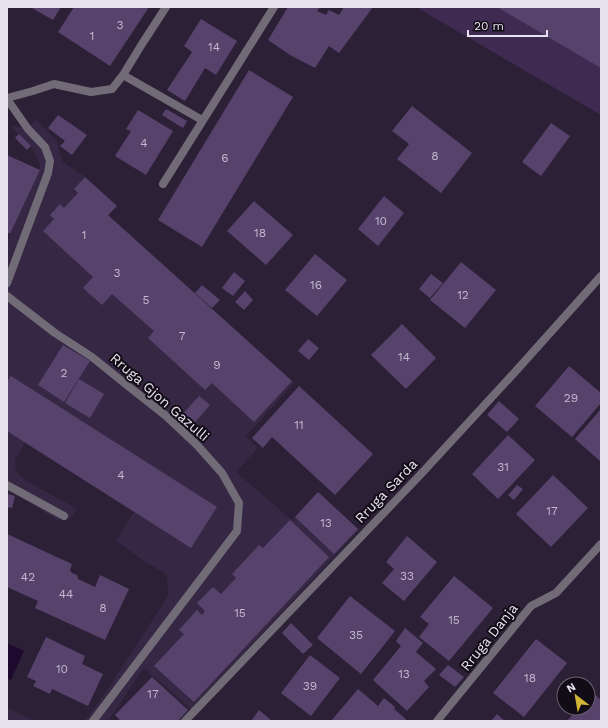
<svg xmlns="http://www.w3.org/2000/svg" width="608" height="728" font-family="'Work Sans',sans-serif">
	<rect width="100%" height="100%" fill="#2b2036"/>
	<path fill="#362844" d="M36 119 57 141 62 161 85 177 117 206 108 216 294 383 246 436 258 448 236 472 292 520 318 492 359 530 191 709 144 668 108 721H84L87 718 104 695 168 596 167 575 143 560 116 541 134 512 25 443 15 460 16 472 29 482 77 509 71 518 57 520 8 489V494L7 499V241L40 170V164L31 146 9 125 28 129Z
		M7 708 35 721H7Z"/>
	<path fill="#3f2b52" d="M416 7H601V115Z"/>
	<path fill="#1e0a2f" d="M7 643 24 651 11 680 7 678Z"/>
	<path fill="#57426c" d="M30 7H61L53 20Z
		M74 7H149L110 66 58 32Z
		M288 7H320L317 11 326 15 329 10 339 15 344 7H373L339 53 329 46 315 68 290 55 268 40Z
		M497 7H601V68Z
		M201 19 237 41 216 75 205 68 185 101 167 90 192 52 184 46Z
		M249 70 293 97 202 247 158 220Z
		M412 106 472 153 441 193 397 159 409 144 392 131Z
		M166 109 187 121 183 128 162 115Z
		M138 110 173 131 146 175 115 156 131 131 126 129Z
		M58 115 87 135 72 155 60 146 65 141 48 128Z
		M551 123 570 136 541 176 522 162Z
		M19 134 31 146 27 150 15 138Z
		M7 155 40 170 10 234 7 232Z
		M85 177 117 206 108 215 292 381 254 422 212 383 205 390 148 338 154 331 112 294 102 305 83 288 93 277 43 231 54 219 50 215 60 204 64 208 78 193 74 189Z
		M384 196 404 213 378 246 358 229Z
		M254 201 293 235 266 265 227 231Z
		M315 254 347 280 317 316 285 290Z
		M461 262 496 290 465 328 430 300Z
		M234 272 245 281 233 296 222 288Z
		M431 274 443 283 430 298 419 289Z
		M202 285 220 300 212 308 195 293Z
		M245 291 253 300 244 310 235 302Z
		M402 324 436 358 406 389 371 355Z
		M308 339 319 348 309 360 298 351Z
		M63 345 90 361 64 402 38 385Z
		M569 366 601 393V403L572 437 535 406Z
		M11 376 217 507 191 548 7 431V381Z
		M79 379 104 394 90 418 65 403Z
		M299 386 373 454 335 495 272 437 263 448 252 438Z
		M199 396 210 405 191 427 180 417Z
		M499 401 519 419 507 432 487 415Z
		M601 409V462L575 439Z
		M508 435 535 460 498 499 472 474Z
		M553 475 588 508 551 547 516 514Z
		M517 485 523 489 514 500 508 495Z
		M318 492 358 529 334 554 295 517Z
		M8 494 15 496 12 508 7 507V499Z
		M290 520 329 557 194 702 154 666 184 634 179 630 197 610 202 615 205 611 197 603 213 587 221 594 236 578 232 574 259 545 263 548Z
		M7 534 72 564 70 570 72 573 77 575 78 579 95 587 100 575 129 589 105 640 35 608 38 601 7 587Z
		M407 536 437 562 404 601 382 583 394 569 386 562Z
		M454 576 493 608 449 661 419 637 429 624 420 617Z
		M350 596 395 631 361 674 317 638Z
		M291 623 313 645 303 654 282 633Z
		M405 628 423 643 416 652 436 669 424 681 429 687 407 711 373 680 401 646 396 641Z
		M46 637 85 656 82 664 103 674 88 706 52 689 50 694 33 686 36 681 27 677Z
		M536 639 567 663 524 717 493 693Z
		M310 655 340 678 311 716 281 693Z
		M448 665 464 677 455 687 439 675Z
		M152 677 188 710 178 721H121L115 715Z
		M358 689 378 706 384 698 395 707 394 709 406 719 404 721H331Z
		M592 692 601 700V721H567L575 712 570 708H588V697Z
		M259 710 272 721H251Z
		M497 714 505 721H491Z"/>
	<g fill="none" stroke-linecap="round" stroke-linejoin="round">
		<path stroke="#716b77" stroke-width="8" d="M123 75 202 120
			M7 98 33 91 54 84 91 92 112 89 123 75 142 44 166 7
			M7 99 28 129 45 147 50 161 48 173 7 283
			M163 184 274 7
			M7 296 55 333 92 357 128 386 165 415 197 445 222 473 239 503 237 531 93 721
			M7 485 64 516
			M185 721 421 474 515 372 601 276
			M437 721 531 606 556 593 601 544"/>
	</g>
	<g text-anchor="middle" dominant-baseline="central" stroke-width="4" stroke-linejoin="round" paint-order="stroke">
		<g font-size="12" fill="#c3b8ce">
			<text x="120" y="25">3</text>
			<text x="92" y="36">1</text>
			<text x="214" y="47">14</text>
			<text x="144" y="143">4</text>
			<text x="435" y="156">8</text>
			<text x="225" y="158">6</text>
			<text x="381" y="221">10</text>
			<text x="260" y="233">18</text>
			<text x="84" y="235">1</text>
			<text x="117" y="273">3</text>
			<text x="316" y="285">16</text>
			<text x="463" y="295">12</text>
			<text x="146" y="300">5</text>
			<text x="182" y="336">7</text>
			<text x="404" y="357">14</text>
			<text x="217" y="365">9</text>
			<text x="64" y="373">2</text>
			<text x="571" y="398">29</text>
			<text x="299" y="425">11</text>
			<text x="503" y="467">31</text>
			<text x="121" y="475">4</text>
			<text x="552" y="511">17</text>
			<text x="326" y="523">13</text>
			<text x="407" y="576">33</text>
			<text x="28" y="577">42</text>
			<text x="66" y="594">44</text>
			<text x="103" y="608">8</text>
			<text x="240" y="613">15</text>
			<text x="454" y="620">15</text>
			<text x="356" y="635">35</text>
			<text x="62" y="669">10</text>
			<text x="404" y="674">13</text>
			<text x="530" y="678">18</text>
			<text x="310" y="686">39</text>
			<text x="153" y="694">17</text>
		</g>
		<g font-size="14" fill="#e7e0ef" stroke="#110c16">
			<text transform="translate(160 397) rotate(41)">Rruga Gjon Gazulli</text>
			<text transform="translate(386 491) rotate(-46)">Rruga Sarda</text>
			<text transform="translate(489 637) rotate(-51)">Rruga Danja</text>
		</g>
	</g>
	<rect width="608" height="728" fill="none" stroke="#e7e0ef" stroke-width="16"/>
	<g transform="translate(576 696) rotate(329)"><circle r="19" fill="#110c16" stroke="#67616d"/>
	<path d="M0-3L7 15L0 10L-7 15Z" fill="#d2b635"/>
	<text y="-6" font-size="11" font-weight="bold" text-anchor="middle" fill="#e7e0ef">N</text>
	</g>
	<path d="M468 30v6h79v-6" fill="none" stroke="#e7e0ef" stroke-width="2"/>
	<text x="474" y="30" font-size="12" fill="#e7e0ef" stroke="#110c16" stroke-width="3" paint-order="stroke">20 m</text>
</svg>
